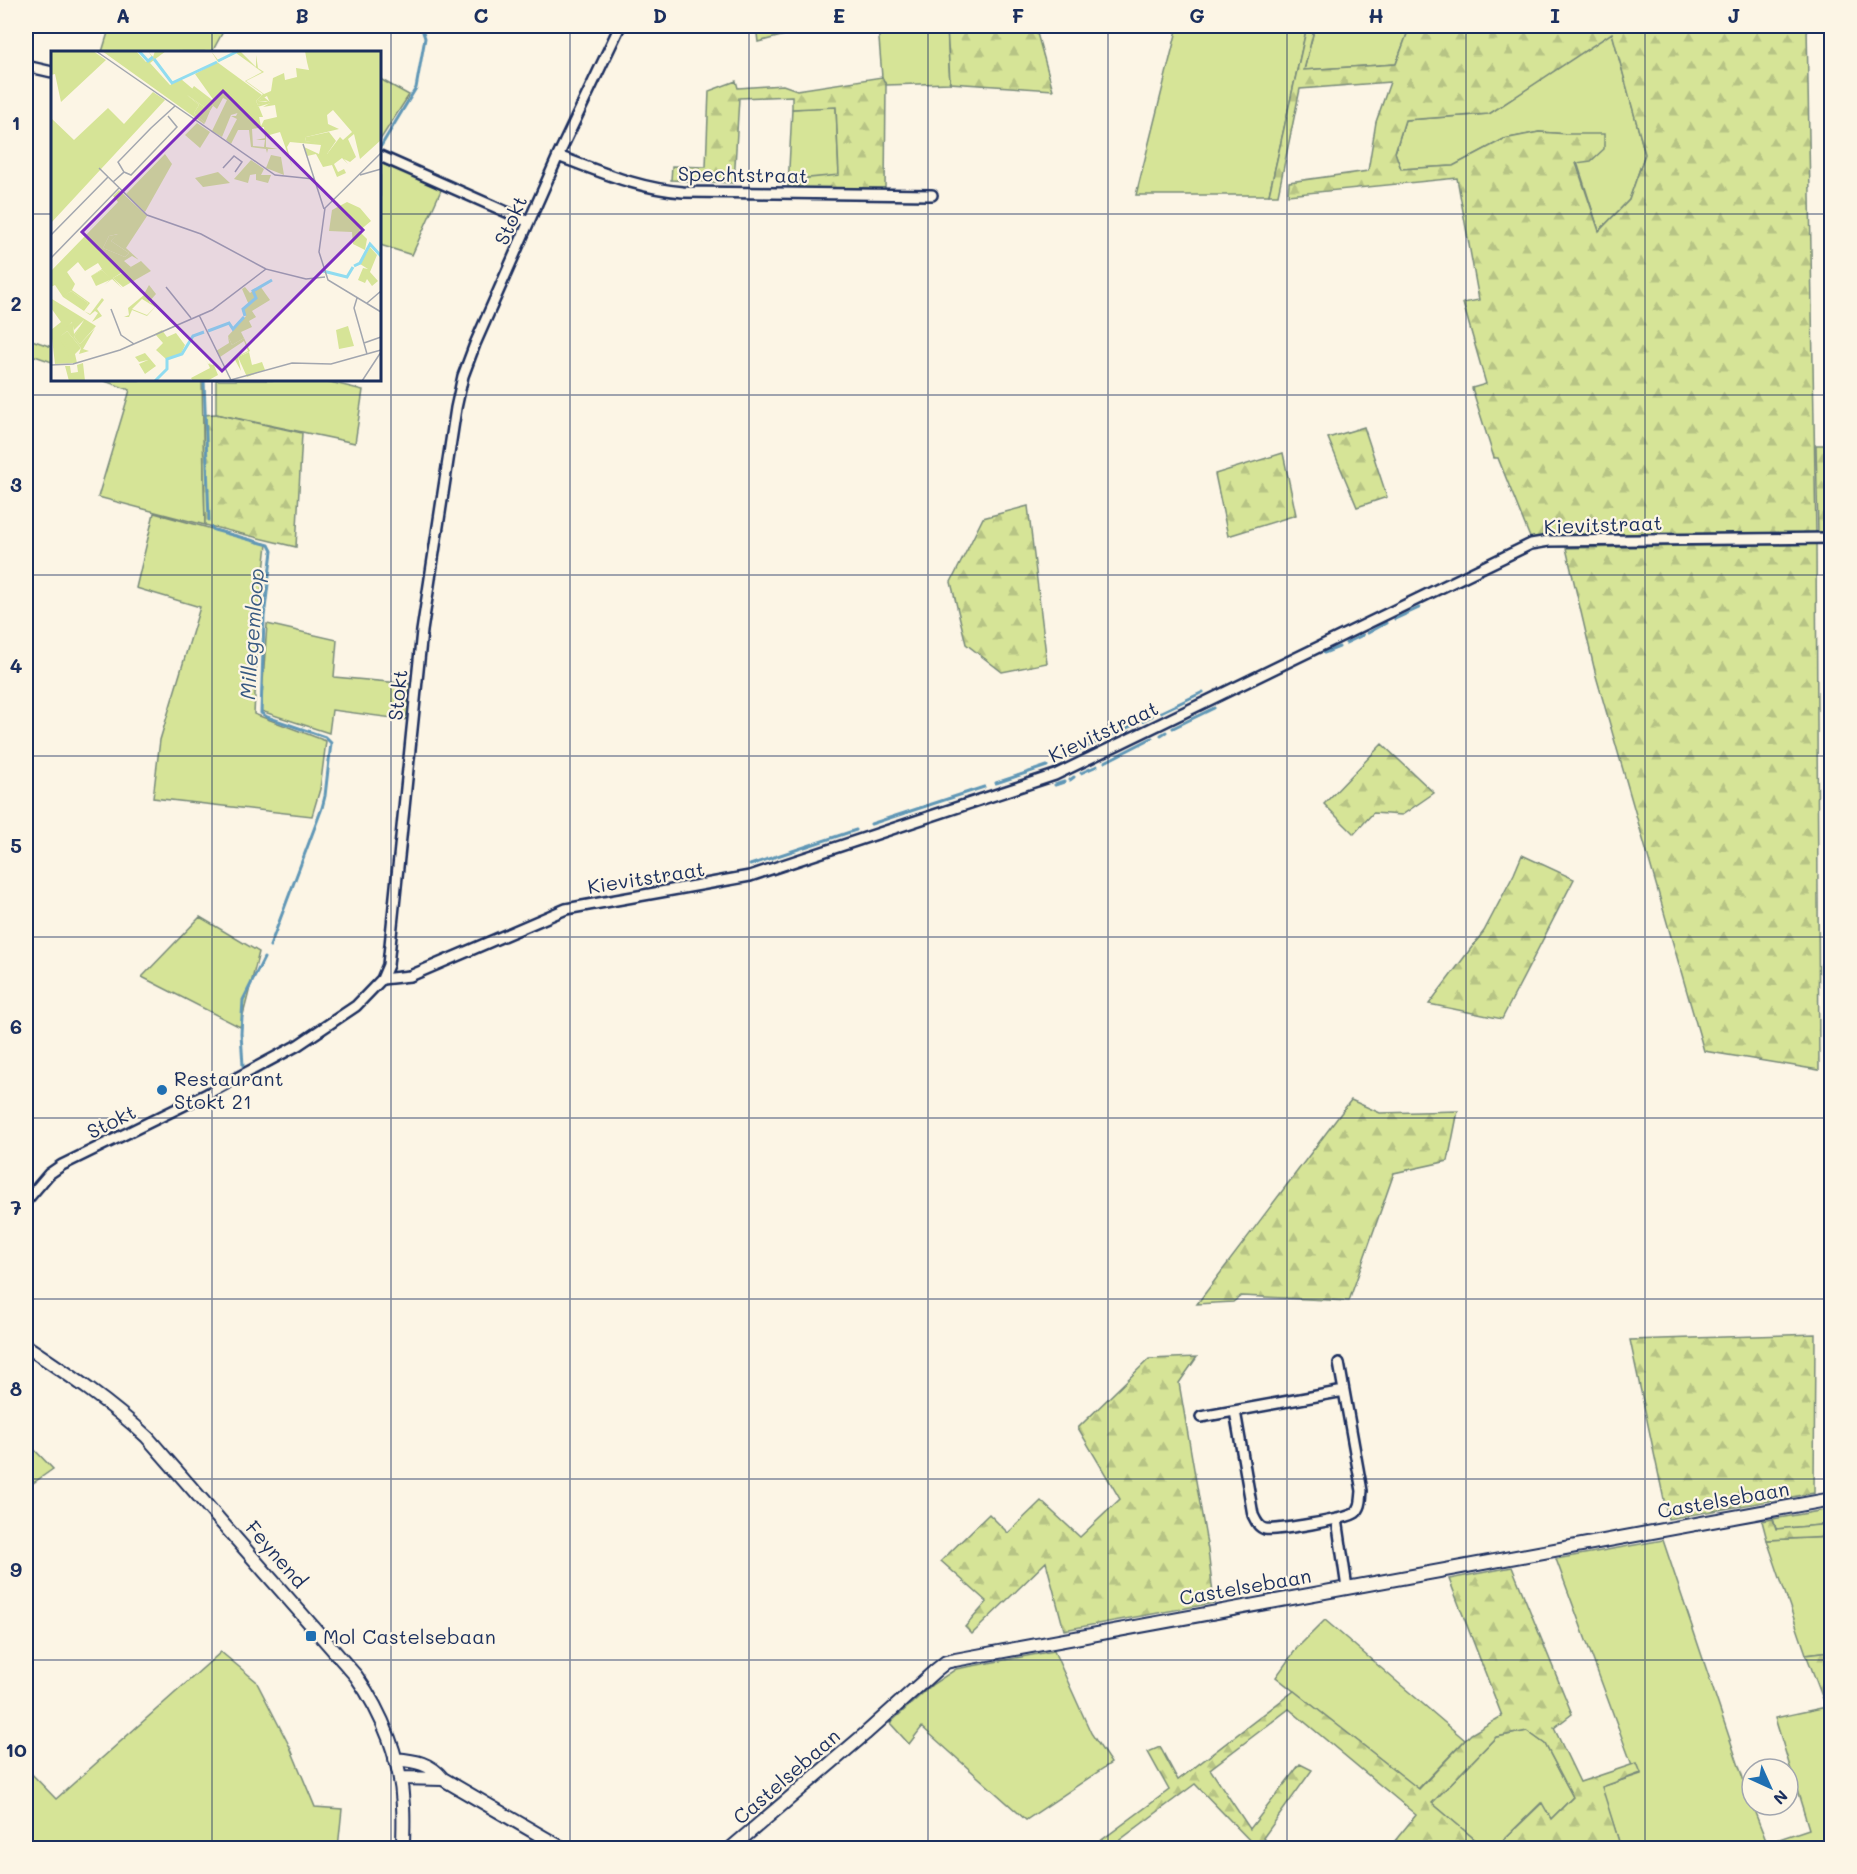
<svg xmlns="http://www.w3.org/2000/svg" width="1857" height="1874" font-family="Mali,sans-serif">
	<defs>
		<pattern id="forest-firs" width="22" height="20" patternUnits="userSpaceOnUse" patternTransform="scale(1.5)"><rect width="22" height="20" fill="#d6e497"/><path d="M5 1l3.5 6h-7zM16 11l3.5 6h-7z" fill="#b7c485"/></pattern>
	</defs>
	<rect width="100%" height="100%" fill="#fcf5e5"/>
	<filter id="ink" filterUnits="userSpaceOnUse"><feTurbulence type="fractalNoise" baseFrequency=".0167" numOctaves="2"/><feDisplacementMap in="SourceGraphic" scale="12" xChannelSelector="R" yChannelSelector="G"/><feConvolveMatrix kernelMatrix="1 2 1 2 8 2 1 2 1" color-interpolation-filters="sRGB"/></filter>
	<g filter="url(#ink)">
		<path fill="#d6e497" stroke="#788a7a" stroke-width="1.5" d="M110 26 113 27 226 26 212 52H102Z
			M756 26H820L758 42Z
			M878 26H947L950 83 886 85 882 77Z
			M1178 26H1307L1269 195H1136Z
			M1315 26H1410L1396 64 1304 70Z
			M1612 32 1645 154 1629 200 1599 231 1568 134 1539 132 1504 139 1453 166 1401 169 1395 153 1405 120 1489 114Z
			M380 79 409 95 380 140Z
			M836 106 839 176 800 179 798 189 788 188 792 109Z
			M380 163 442 188 412 255 380 245Z
			M102 380H202L205 525 98 497 130 390Z
			M216 380H322L363 390 355 443 216 414Z
			M154 513 267 544 259 616 254 714 326 741 320 789 312 816 153 798 160 740 200 607 136 588Z
			M267 624 337 640 334 677 411 684 408 720 332 710 329 733 261 711Z
			M200 917 259 952 240 1027 142 977Z
			M26 1441 53 1469 26 1488Z
			M1831 1509V1524L1776 1529 1773 1519Z
			M1831 1537V1651L1806 1654 1767 1540Z
			M1663 1540 1752 1805 1767 1843 1809 1829 1775 1718 1831 1706V1848H1621L1601 1787 1641 1774 1637 1764 1632 1765 1556 1559Z
			M1325 1620 1465 1740 1418 1789 1276 1677 1297 1648Z
			M1054 1651 1091 1733 1111 1763 1026 1820 922 1727 909 1744 890 1723 933 1684 956 1669Z
			M221 1652 256 1681 290 1747 315 1807 342 1809 338 1848H26V1768L56 1799Z
			M1527 1731 1545 1744 1573 1797 1551 1819 1541 1803 1495 1848H1485L1432 1803 1496 1737Z"/>
		<path fill="url(#forest-firs)" stroke="#788a7a" stroke-width="1.5" fill-rule="evenodd" d="M947 26H1035L1053 90 950 83Z
			M1307 26H1315L1304 70 1396 64 1410 26H1807L1816 533 1569 534 1531 540 1498 458H1494L1472 388 1486 384 1463 303 1479 300 1457 178 1288 195 1289 182 1368 171 1376 122 1390 82 1300 89 1278 195H1269ZM1612 33 1645 154 1629 200 1599 231 1576 163 1591 161 1604 149V134H1568L1539 132 1504 139 1453 166 1401 169 1395 152 1405 120 1489 114Z
			M882 77 886 85 885 190 798 189 799 179 839 175 836 107 792 109V96L739 98 734 183 671 180 672 166 706 167 709 91 736 81 738 88 783 85 797 90Z
			M26 338 52 347V362L26 353Z
			M216 414 302 433 296 547 205 525 203 415Z
			M1364 427 1387 497 1357 507 1328 438Z
			M1816 445H1831V532H1818Z
			M1283 453 1296 515 1228 536 1215 474Z
			M1028 506 1047 663 1002 672 966 644 951 582 983 518Z
			M1816 544 1819 1070 1704 1051 1596 676 1566 548Z
			M1382 744 1434 793 1402 815 1373 813 1354 834 1324 804Z
			M1522 855 1574 879 1502 1019 1429 1004 1484 931 1514 874Z
			M1351 1100 1380 1113 1458 1111 1448 1161 1394 1173 1349 1301 1241 1296 1233 1302 1197 1304Z
			M1815 1334 1814 1493 1668 1519 1630 1340Z
			M1197 1357 1179 1383 1208 1550 1214 1603 1064 1630 1046 1562 972 1634 965 1627 987 1602 941 1561 989 1514 1008 1533 1041 1501 1080 1537 1120 1499 1078 1428 1149 1359Z
			M1773 1519 1776 1529 1831 1524V1537L1767 1540 1762 1521Z
			M1512 1567 1572 1714 1554 1728 1580 1782 1637 1763 1641 1773 1602 1787 1621 1848H1495L1542 1803 1551 1819 1573 1797 1545 1744 1527 1731 1496 1737 1432 1803 1485 1848H1389L1416 1815 1289 1709 1210 1769 1250 1829 1300 1764 1312 1770 1263 1838 1271 1848H1257L1195 1784 1109 1848H1097L1095 1845 1169 1790 1148 1752 1160 1747 1178 1780 1294 1691 1419 1789 1471 1734 1502 1716 1449 1579Z
			M1831 1651V1661L1825 1662 1831 1706 1826 1707 1806 1654Z"/>
		<g fill="none" stroke-linecap="round" stroke-linejoin="round">
			<path stroke="#6197b6" stroke-width="3" d="M381 146 416 88 425 38 421 26
				M204 380 209 520
				M211 527 214 530 269 545 272 551 264 617 261 713 267 717 325 737 331 743 325 796 322 808 270 946
				M1395 619 1419 608
				M1368 633 1386 623
				M1346 643 1363 635
				M1324 653 1339 647
				M1161 712 1203 692
				M1173 728 1214 708
				M1161 735 1166 732
				M1055 762 1152 716
				M1105 762 1152 738
				M1081 773 1097 766
				M1070 780 1074 777
				M996 783 1047 766
				M1055 785 1064 782
				M871 824 984 787
				M750 865 856 830
				M243 1066 241 1033 243 1000 264 958"/>
			<g stroke="#1b2f5e" stroke-width="14">
				<path id="street" d="M26 66 52 72
					M380 156 529 222
					M558 156C602 172 636 188 683 192L932 195
					M382 979 410 976 566 909 750 876 1055 775 1531 544 1549 541 1832 538
					M26 1201 49 1174 62 1165 207 1094 298 1045 356 1006 382 979 388 965 422 631 456 408 463 376 475 344 558 156 620 26
					M1235 1411 1253 1515C1256 1521 1258 1527 1265 1529 1276 1531 1347 1519 1355 1513 1362 1507 1361 1499 1362 1491L1339 1363
					M1201 1417 1344 1391
					M1337 1519 1347 1588"/>
			</g>
			<g stroke="#1b2f5e" stroke-width="16">
				<path id="secondary" d="M26 1346C68 1374 110 1402 147 1437L356 1676C383 1714 401 1760 403 1806 404 1820 403 1835 403 1848
					M395 1759C416 1761 430 1763 443 1779L562 1848
					M400 1778 443 1779
					M731 1848 865 1734 936 1670 946 1662 955 1660 1832 1499"/>
			</g>
			<use href="#street" stroke="#fcf5e5" stroke-width="9"/>
			<use href="#secondary" stroke="#fcf5e5" stroke-width="12"/>
		</g>
	</g>
	<path fill="none" stroke="#1b2f5e" stroke-width="1.5" stroke-opacity="0.55" d="M212 26V52M391 26V1848M570 26V1848M749 26V1848M928 26V1848M1108 26V1848M1287 26V1848M1466 26V1848M1645 26V1848M26 214H52M380 214H1832M212 380V1848M26 395H1832M26 575H1832M26 756H1832M26 937H1832M26 1118H1832M26 1299H1832M26 1479H1832M26 1660H1832"/>
	<g fill="#1f6fb2" stroke="#fcf5e5" stroke-width="2">
		<circle cx="162" cy="1090" r="6"/>
		<rect x="305" y="1630" width="12" height="12" rx="3"/>
	</g>
	<g text-anchor="middle" dominant-baseline="central" stroke-width="4.5" stroke-linejoin="round" paint-order="stroke">
		<g font-size="20" fill="#1b2f5e" stroke="#fcf5e5">
			<text transform="translate(743 174) rotate(1)">Spechtstraat</text>
			<text transform="translate(510 220) rotate(-66)">Stokt</text>
			<text transform="translate(1603 524) rotate(-2)">Kievitstraat</text>
			<text transform="translate(397 695) rotate(-84)">Stokt</text>
			<text transform="translate(1103 731) rotate(-25)">Kievitstraat</text>
			<text transform="translate(646 877) rotate(-9)">Kievitstraat</text>
			<text transform="translate(111 1121) rotate(-26)">Stokt</text>
			<text transform="translate(1723 1499) rotate(-10)">Castelsebaan</text>
			<text transform="translate(277 1554) rotate(49)">Feynend</text>
			<text transform="translate(1245 1586) rotate(-10)">Castelsebaan</text>
			<text transform="translate(786 1776) rotate(-41)">Castelsebaan</text>
		</g>
		<g font-size="20" fill="#1b2f5e" stroke="#fcf5e5" text-anchor="start">
			<text x="174" y="1078">Restaurant<tspan x="174" dy="23">Stokt 21</tspan></text>
			<text x="323" y="1636">Mol Castelsebaan</text>
		</g>
		<g font-size="21" font-style="italic" fill="#385a82" stroke="#fcf5e5">
			<text transform="translate(251 634) rotate(-86)">Millegemloop</text>
		</g>
	</g>
	<g transform="translate(51 51)">
		<rect width="330" height="330" fill="#fcf5e5"/>
		<path d="M166 11 211 44 205 50 207 54 217 50H207L213 46 220 52 180 64 171 86 161 80 176 49 172 47 166 58 161 54 158 58 138 42 140 39 153 48 141 38 143 35 164 51 144 23ZM136 44 159 60 154 72 143 62 148 54ZM278 81 285 90 276 103H271V93L254 90 255 86ZM220 104 230 106 233 124 215 117ZM296 151 309 157 320 170 308 180 316 188 314 199 302 193 301 181 278 180 281 159ZM68 183 60 190 78 202 74 206 52 197 58 185ZM319 196 326 204 319 221 327 230 321 235 316 228 314 232 307 229 312 217 317 218 309 213ZM70 210 78 217 90 210 100 220 72 236 62 227 73 221 62 214ZM51 219 61 228 45 235 40 225ZM209 235 219 249 201 260 205 266 198 270 201 276 190 281 193 287 181 294 177 285 195 265 191 259 198 254 191 238 194 236 199 242ZM20 240 37 252 32 259 13 245ZM1 248 45 275 29 293 23 286 33 269 23 279 21 271 10 285 16 280 30 297 24 303 26 312 4 313 0 279 10 271 0 257ZM297 275 303 295 288 298 285 279ZM111 279 116 286 125 282 134 294 130 303 115 308 105 299 112 292 104 283ZM198 301 201 314 211 311 214 319 196 326 187 306ZM94 302 105 315 94 323 88 313 97 309 88 311 84 306ZM32 312 34 330H18L14 315H19L20 322 27 321 26 314Z" fill="#d6e497"/>
		<path d="M0 0H42L55 9 10 51 4 23 0 24ZM51 0H85L95 11 101 6 97 0 102 6 104 0H115L99 12 119 34 130 28 162 55 159 60 136 44 148 54 143 62 154 72 153 73ZM160 0 167 9 189 0 205 16V4L207 17 213 21 195 30 213 43 220 40 222 27 233 22 234 29 246 26 245 17 258 19 256 11 245 14 256 11 254 0H330V89L309 108 303 83 297 88 305 106 299 111 293 108 297 113 291 107 283 113 287 121 293 118 295 122 286 126 281 114 272 116 265 103 256 105 253 96 268 103 270 94 239 91 236 96 241 115 229 81 215 85V96L227 98H217L216 102 215 98 200 96 198 79H187L180 93 175 89 186 68 180 65H185L190 55 208 56 212 66H208L210 75 213 69 226 66 224 54 212 56 219 52 216 45 207 50 217 51 207 54 205 50 212 43 194 30 211 21 185 2 167 11ZM282 59 301 81 292 89 289 86 276 103H271L273 88 271 92 254 90 255 86 288 78 277 73 276 64ZM213 76 214 87 205 89H214L213 96 202 95 201 78ZM102 41 114 49 0 172V67L23 89 57 57 73 73ZM146 72 159 81 149 97 134 84ZM114 103 121 113 94 161 75 143ZM200 109 213 118 210 124H220L217 132 205 129V123L199 124 197 132 183 128ZM167 121 179 132 152 136 144 127ZM68 139 96 165 75 197 88 209 81 205 73 210 80 216 90 210 62 227 71 237 61 228 53 234 60 228 51 219 40 225 51 218 47 212 34 220 27 211 16 221 24 233 21 239 39 252 33 260 39 263 51 247 53 249 46 258 51 265 41 271 47 262 44 260 39 264 12 246 4 234 0 236V220L67 151 62 145ZM67 183 60 190 78 202 74 206 52 197 58 185ZM20 240 37 252 32 258 14 245ZM98 234 105 243 98 251 106 254 96 265 81 259 78 266H73L78 264 77 257 93 244 87 239 93 243ZM91 248 104 256 96 264 81 258ZM34 269 23 286 29 293 44 277 32 298 38 300 28 303 30 297 16 280 10 285 19 300 20 310 4 277 11 272 15 276 22 271 23 283ZM177 285 181 294 193 287 199 300 187 306 190 320 183 307 197 300 193 290 169 306 165 300 178 292ZM152 302 157 313 164 310 158 313 163 314 167 324 156 330H142L140 327 159 317Z" fill="#d6e497" fill-rule="evenodd"/>
		<path fill="none" stroke="#90dcf0" stroke-width="3" d="M88 0 97 10 102 6M103 8 121 32 166 11M167 10 187 0M303 215 309 212 319 193 330 205M272 220 296 226 302 216M194 265 192 258 205 247 202 240 221 229M157 280 178 272 182 278 193 266M104 330 116 318V308L131 303 142 285 153 281"/>
		<path fill="none" stroke="#a2a6af" stroke-width="1.5" d="M45 0 224 124 263 128M100 77 124 55M252 93 273 158M330 102 274 157 268 201 277 229 330 261M48 117 96 164 150 183 215 218M172 117 183 105 191 111 184 121M73 121 80 124 126 76 117 65M309 124 330 118M62 131 73 121 67 111 100 77M0 184 57 126M0 207 68 137M115 236 140 267M306 247 303 257 316 303M316 252 330 240M60 258 70 284 83 293M148 264 180 329M313 292 330 286M0 314 22 313 69 299 161 259 215 218 255 228 274 226M176 330 241 312 280 313 330 299M311 330 330 301"/>
		<path fill="#7b2cbf" fill-opacity="0.15" stroke="#7b2cbf" stroke-width="3" d="M172 40 312 179 171 320 31 181Z"/>
		<rect width="330" height="330" fill="none" stroke="#1b2f5e" stroke-width="3"/>
	</g>
	<rect width="1857" height="1874" fill="none" stroke="#fcf5e5" stroke-width="66"/>
	<g transform="translate(1770 1787) rotate(135)"><circle r="28" fill="#fcf5e5" stroke="#a2a6af" stroke-width="1.5"/>
	<path d="M0-4.5L10 22L0 15L-10 22Z" fill="#1f6fb2"/>
	<text y="-9" font-size="16" font-weight="bold" text-anchor="middle" fill="#1b2f5e">N</text>
	</g>
	<rect x="33" y="33" width="1791" height="1808" fill="none" stroke="#1b2f5e" stroke-width="2"/>
	<g font-size="20" text-anchor="middle" font-weight="bold" fill="#1b2f5e">
		<text x="123" y="23">A</text>
		<text x="302" y="23">B</text>
		<text x="481" y="23">C</text>
		<text x="660" y="23">D</text>
		<text x="839" y="23">E</text>
		<text x="1018" y="23">F</text>
		<text x="1197" y="23">G</text>
		<text x="1376" y="23">H</text>
		<text x="1555" y="23">I</text>
		<text x="1734" y="23">J</text>
		<text x="16" y="130">1</text>
		<text x="16" y="311">2</text>
		<text x="16" y="492">3</text>
		<text x="16" y="673">4</text>
		<text x="16" y="853">5</text>
		<text x="16" y="1034">6</text>
		<text x="16" y="1215">7</text>
		<text x="16" y="1396">8</text>
		<text x="16" y="1577">9</text>
		<text x="16" y="1757">10</text>
	</g>
</svg>
